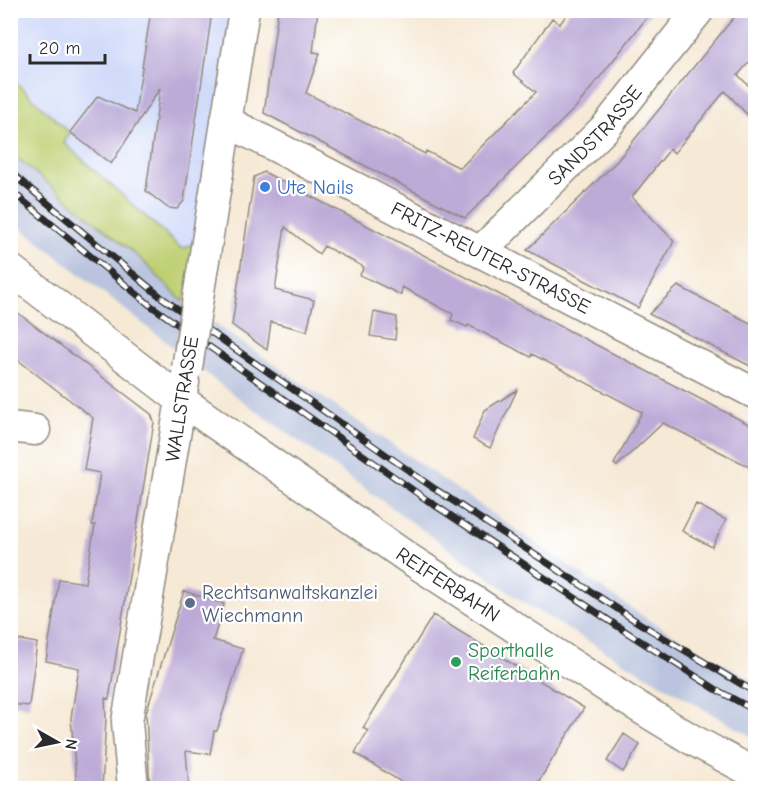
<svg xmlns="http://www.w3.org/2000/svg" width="766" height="799" font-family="'Comic Neue',sans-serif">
	<rect width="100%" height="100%" fill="#fff"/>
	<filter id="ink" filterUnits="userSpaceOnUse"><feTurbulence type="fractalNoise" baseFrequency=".0167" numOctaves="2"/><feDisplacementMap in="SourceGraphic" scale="12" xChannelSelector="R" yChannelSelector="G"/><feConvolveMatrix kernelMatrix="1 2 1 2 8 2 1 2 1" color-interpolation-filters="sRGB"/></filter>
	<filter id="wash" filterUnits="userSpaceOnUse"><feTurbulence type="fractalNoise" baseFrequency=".008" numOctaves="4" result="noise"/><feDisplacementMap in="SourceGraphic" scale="24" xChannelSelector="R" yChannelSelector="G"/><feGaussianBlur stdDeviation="1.35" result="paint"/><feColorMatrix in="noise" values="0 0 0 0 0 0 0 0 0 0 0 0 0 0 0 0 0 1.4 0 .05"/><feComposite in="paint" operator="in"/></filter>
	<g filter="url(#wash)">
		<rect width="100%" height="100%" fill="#f6e9d5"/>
		<path fill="#d0daf9" d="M10 11H244L207 238 182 250 64 143 70 133 11 76Z"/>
		<path fill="#bac4de" d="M10 153 141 259 183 302 647 619 755 682V739L530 607 226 389 11 220Z"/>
		<path fill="#becf71" stroke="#747d4e" stroke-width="1.5" d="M10 77 70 133 64 143 182 249 207 238 183 302 141 259 11 153Z"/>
		<g id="blocks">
			<path fill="#bcaad7" d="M151 10H210L212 12 184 201 177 209 168 208 146 191 160 88 111 164 70 132 98 96 135 113Z
				M278 10H318L313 52 320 53 306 93 425 154 426 151 460 168 536 92 513 73 552 18 560 24 570 10H653L577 106 465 218 264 113Z
				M740 10H756V54L738 75 756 93V124L725 91 674 153 670 149 632 197 674 241 638 308 527 250 617 161Z
				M264 172 756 428V470L663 423 617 466 614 464 642 412 532 354 531 357 468 325 467 327 451 320 453 314 402 287 401 295 360 275 364 267 324 246 319 254 285 227 275 290 314 300 307 331 271 322 267 350 232 325 254 177Z
				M678 286 756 326V369L649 314Z
				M10 307 151 414 154 422 109 699 105 698 106 719 102 789H77L71 718 79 668 46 661 59 579 85 583 95 525H92L100 473 84 470 93 418 10 354Z
				M374 312 397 317 395 340 370 336Z
				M517 390 490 448 473 439 485 410Z
				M696 504 726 520 712 547 682 531Z
				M184 591 224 604 213 640 243 649 217 731H214L210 754 186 751 189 789H150L146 713Z
				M433 615 584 708 534 789H412L355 753 368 731 363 728Z
				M10 638 37 643 29 706 10 704Z
				M624 734 640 745 623 772 607 761Z"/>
		</g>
	</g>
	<g filter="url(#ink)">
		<use href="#blocks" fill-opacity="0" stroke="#908a80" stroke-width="1.5"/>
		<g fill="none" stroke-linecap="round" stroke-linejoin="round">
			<g stroke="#908a80" stroke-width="33">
				<g id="minor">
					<path id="s1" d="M226 121 756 394"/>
					<path id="s2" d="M480 252 606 127 699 10"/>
					<path id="s3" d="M10 269 181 400 408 558 622 697 691 739 756 774"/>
					<path d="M201 279 244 10"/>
					<path d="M10 427 35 430"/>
					<path d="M133 788 127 722 184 382"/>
				</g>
			</g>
			<use href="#minor" stroke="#fff" stroke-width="30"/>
			<g stroke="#2b2b2b" stroke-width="7">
				<path id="rail" d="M10 172 161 297 435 489 639 623 756 693
					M10 190 150 305 427 500 631 635 717 690 756 711"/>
			</g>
			<use href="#rail" stroke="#fff" stroke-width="4.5" stroke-dasharray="14" stroke-linecap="butt"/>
			<g stroke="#908a80" stroke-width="33" stroke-linecap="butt">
				<path id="minor-bridge" d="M187 368 201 279"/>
			</g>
			<use href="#minor-bridge" stroke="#fff" stroke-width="30"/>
		</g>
	</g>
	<circle fill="#3f7fe0" stroke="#fff" stroke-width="2" cx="265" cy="187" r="6"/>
	<circle fill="#5c6f8a" stroke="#fff" stroke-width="2" cx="190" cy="603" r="6"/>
	<circle fill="#2e9e5b" stroke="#fff" stroke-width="2" cx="456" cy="662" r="6"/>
	<g text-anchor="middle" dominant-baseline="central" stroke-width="4.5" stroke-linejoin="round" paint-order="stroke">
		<g font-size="20" fill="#2b2b2b" stroke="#fff">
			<text stroke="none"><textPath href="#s2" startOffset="164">SANDSTRASSE</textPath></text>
			<text stroke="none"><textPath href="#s1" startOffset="298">FRITZ-REUTER-STRASSE</textPath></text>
			<text transform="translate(182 399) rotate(-81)">WALLSTRASSE</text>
			<text stroke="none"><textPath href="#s3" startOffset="540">REIFERBAHN</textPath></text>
		</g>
		<g font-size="20" fill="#366cbe" stroke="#fff" text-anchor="start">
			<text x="277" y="187">Ute Nails</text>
		</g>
		<g font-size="20" fill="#4e5e75" stroke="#fff" text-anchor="start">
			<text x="202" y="592">Rechtsanwaltskanzlei<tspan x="202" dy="23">Wiechmann</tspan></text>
		</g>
		<g font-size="20" fill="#27864d" stroke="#fff" text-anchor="start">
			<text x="468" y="650">Sporthalle<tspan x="468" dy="23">Reiferbahn</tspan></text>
		</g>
	</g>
	<rect width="766" height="799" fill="none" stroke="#fff" stroke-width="36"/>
	<g transform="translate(57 742) rotate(99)" stroke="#ffffff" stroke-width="4.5" paint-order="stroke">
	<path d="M0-4.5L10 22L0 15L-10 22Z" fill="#2b2b2b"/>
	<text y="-9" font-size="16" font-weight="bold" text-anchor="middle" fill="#2b2b2b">N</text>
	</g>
	<path d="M30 54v9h75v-9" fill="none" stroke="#2b2b2b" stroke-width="3"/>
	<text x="39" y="54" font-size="18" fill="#2b2b2b" stroke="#ffffff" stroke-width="4.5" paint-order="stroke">20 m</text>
</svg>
